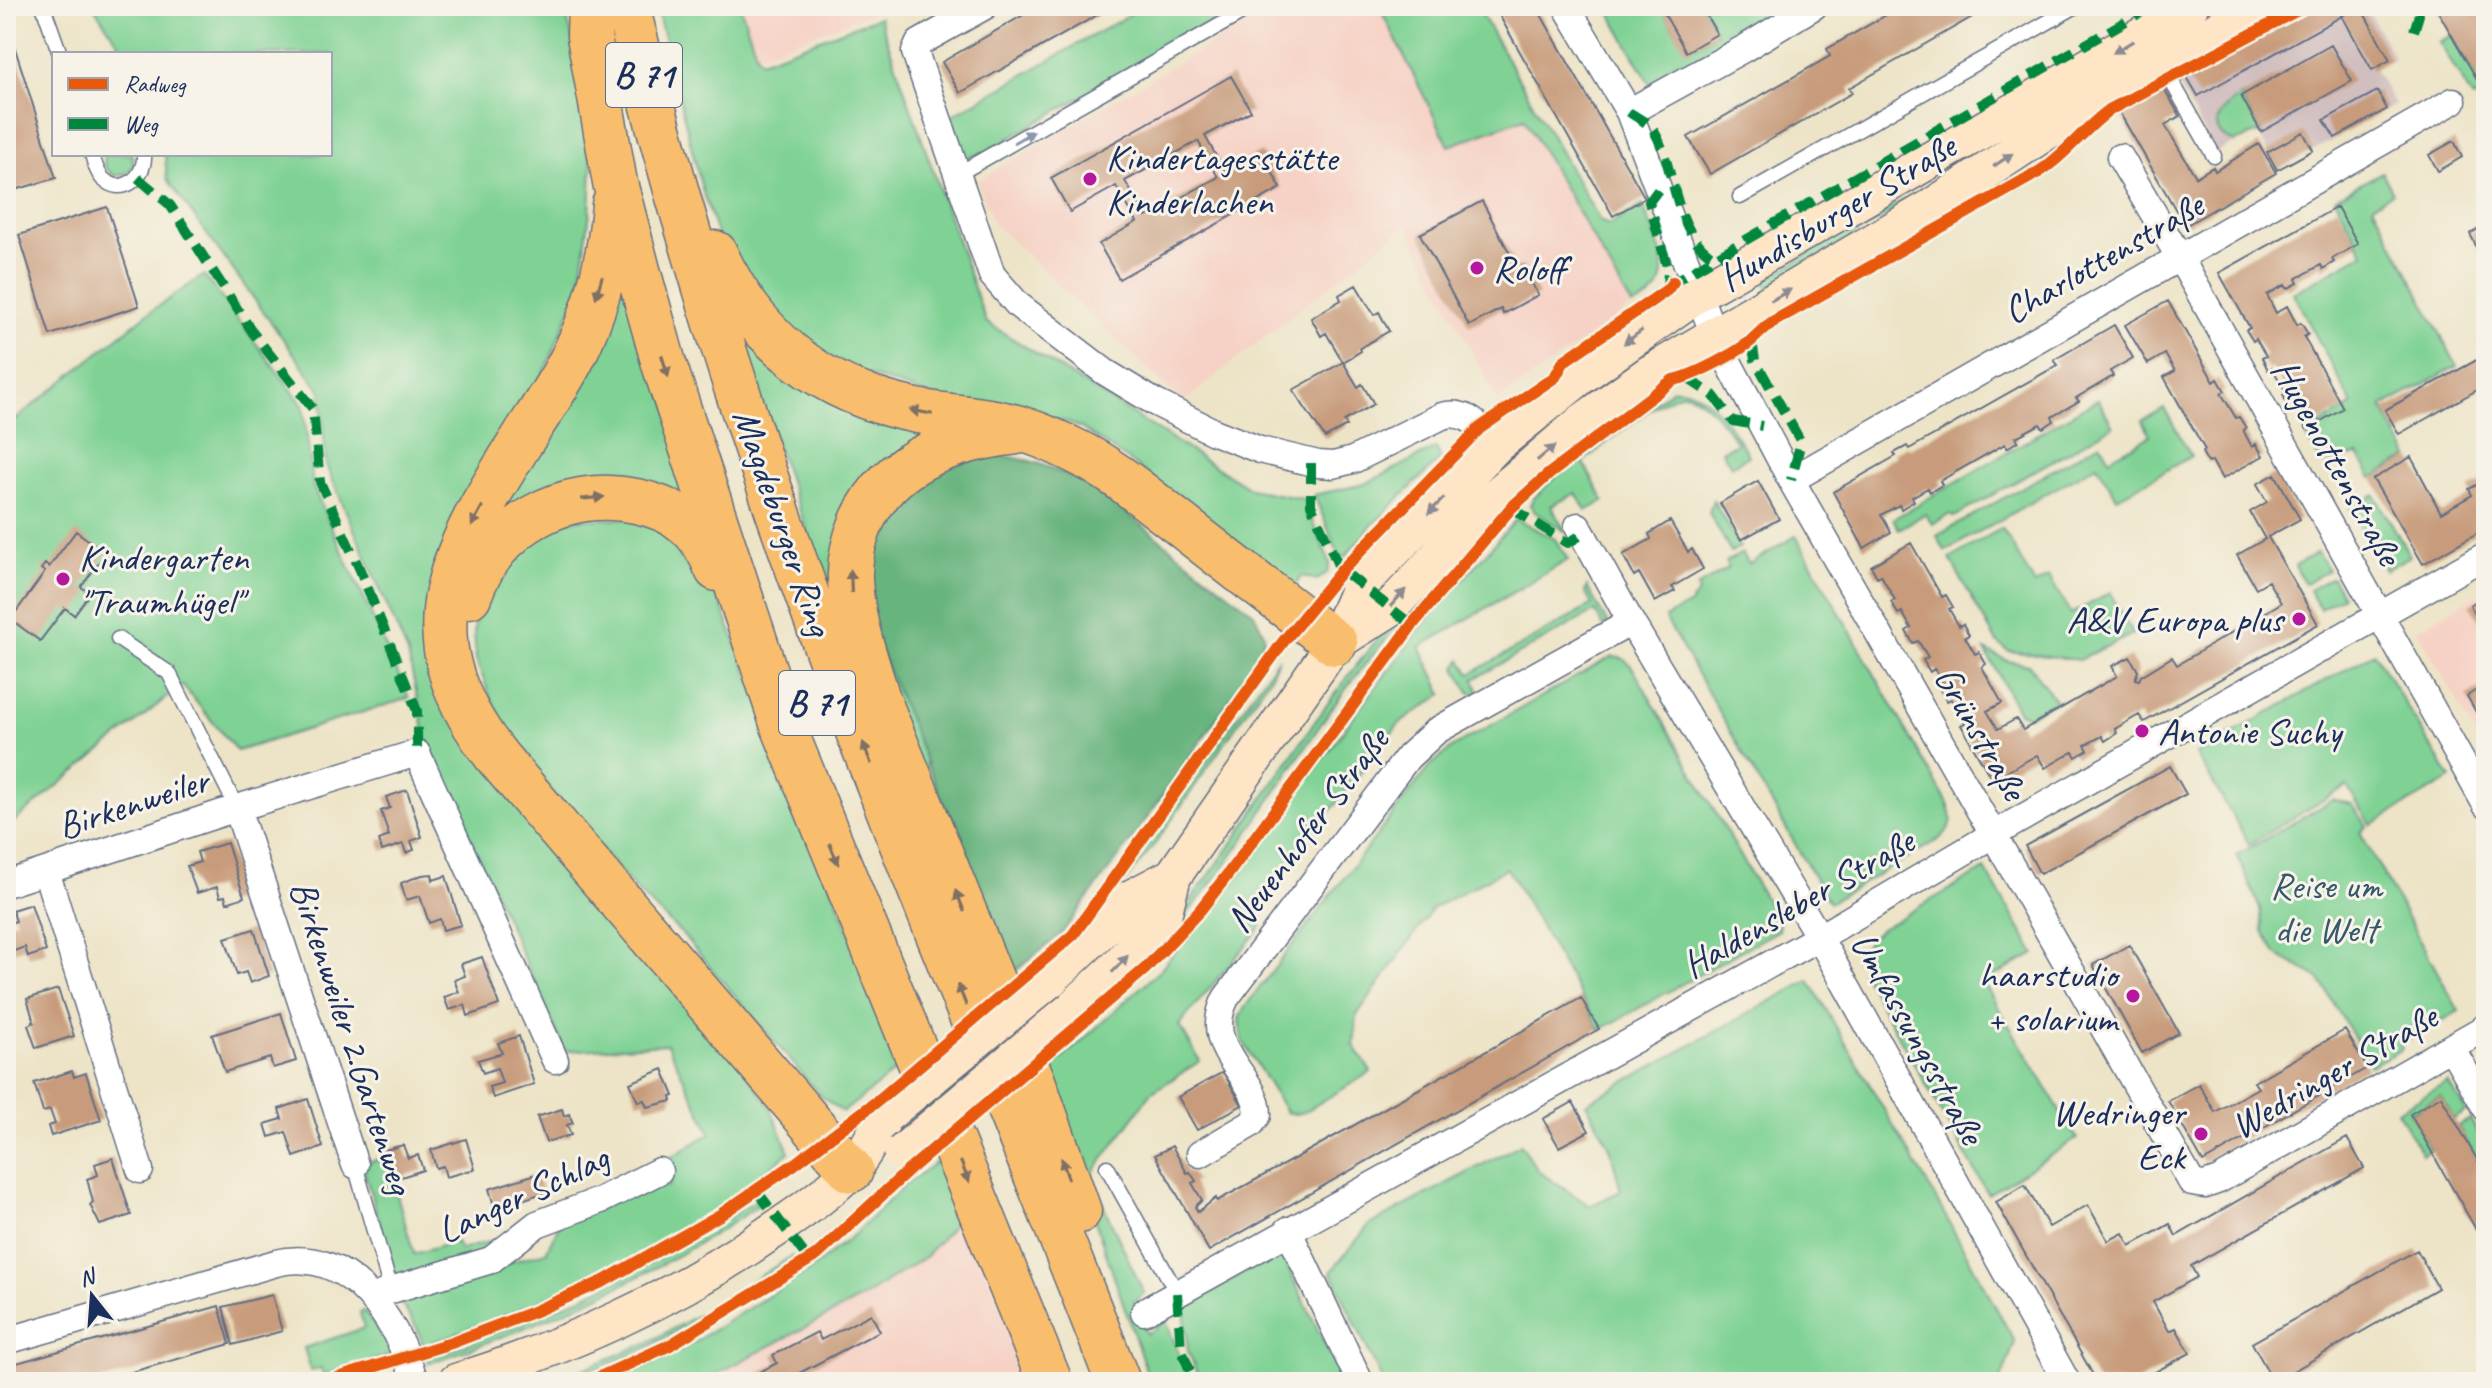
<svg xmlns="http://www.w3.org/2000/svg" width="2492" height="1388" font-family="Caveat,sans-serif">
	<rect width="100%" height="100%" fill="#f7f3e8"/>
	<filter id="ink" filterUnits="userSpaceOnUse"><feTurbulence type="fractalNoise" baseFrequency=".0125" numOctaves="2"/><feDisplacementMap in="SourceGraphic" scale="16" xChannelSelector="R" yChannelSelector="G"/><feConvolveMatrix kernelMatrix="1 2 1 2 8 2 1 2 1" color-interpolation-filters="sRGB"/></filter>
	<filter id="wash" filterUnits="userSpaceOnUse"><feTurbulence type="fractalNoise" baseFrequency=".006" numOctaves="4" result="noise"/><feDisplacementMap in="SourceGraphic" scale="32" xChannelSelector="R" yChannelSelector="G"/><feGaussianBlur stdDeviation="1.8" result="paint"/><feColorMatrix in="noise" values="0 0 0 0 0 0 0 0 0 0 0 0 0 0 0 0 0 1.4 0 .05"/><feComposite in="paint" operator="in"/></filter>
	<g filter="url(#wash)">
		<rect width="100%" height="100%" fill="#ede4c7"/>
		<path fill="#f6d1c5" d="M740 6H891L757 56Z
			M1276 6H1379L1449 145 1523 118 1632 306 1498 401 1406 225 1183 402 994 224 977 181Z
			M2486 590V753L2417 629Z
			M959 1197 1033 1382H663Z"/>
		<path fill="#d1bfbf" d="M2312 6H2339L2343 13 2356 6H2365L2394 58 2374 69 2395 105 2278 170 2257 131 2216 153 2174 78Z"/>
		<path fill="#7fd294" stroke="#4d8079" stroke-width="2" d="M93 6H564L574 44 592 167 590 211 580 287 432 642 770 1106 789 1152 769 1169V1176C726 1203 683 1232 638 1255 569 1291 496 1320 423 1345L417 1328 395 1294 546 1252 560 1223 656 1182 667 1187 670 1184 668 1159 711 1133 667 1044 565 1051 426 739 408 654 326 465 321 391 167 179 165 154H330V54H126Z
			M656 6H740L757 56 761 61 879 17 986 322 1251 489 1303 499 1330 563 1327 573 1317 580 1301 576 1296 585 1267 568 1131 462 1081 428 1062 421 961 406 812 356 717 234 702 189Z
			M1145 6H1240L987 151 966 159 951 116Z
			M1379 6H1477L1600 221 1608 225 1643 205C1656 244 1686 287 1632 306L1524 118 1449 146Z
			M1606 6H1660L1687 51 1717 34 1701 6H1788L1650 84Z
			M2211 6H2229L1768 288 1764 280 1937 181 2021 124Z
			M2452 35 2485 93 2473 99 2439 42Z
			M2241 96 2261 132 2235 142C2202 131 2221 108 2241 96Z
			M105 154H132L134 164 128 173 114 176 104 166Z
			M2382 172 2393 193 2373 205 2457 366 2382 407 2409 457 2372 478 2358 455 2322 463 2305 433 2353 405 2293 293 2364 253 2335 198Z
			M618 251 704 518 657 494 472 551Z
			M204 275 303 405 313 487 409 698 237 751 182 685 6 828V427L147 314Z
			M725 299 924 425 926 869Z
			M1673 389C1708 386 1733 430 1749 456L1731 466 1722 451 1737 443 1733 437C1722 422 1707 400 1688 394 1669 388 1601 448 1583 462L1604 501 1586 511 1576 493 1551 506 1566 532 1535 512 1530 505 1534 498 1564 469Z
			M2098 399 2113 426 1954 517 1951 514 1932 524 1925 514 1899 529 1893 519Z
			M2164 408 2191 456 2117 498 2097 465 1945 551 1937 536 2100 443 2109 459 2150 436 2142 421Z
			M1436 448 1441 458 1371 526 1345 557 1339 555 1314 495 1365 484Z
			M2375 495 2410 556 2385 570 2350 509Z
			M1713 500 1740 547 1731 552 1709 513Z
			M560 519H656L714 587 902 1066 843 1112 822 1097 682 934 636 890 525 759 492 701 476 659 474 630 480 598 488 582Z
			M1516 519 1555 539 1568 560 1420 647 1443 694 1399 724 1247 917 1262 926 1179 1025 1200 1061 1151 1093 1090 1177 1144 1293 1134 1302 1147 1334 1166 1321 1190 1382H1150L1045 1074 1158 972 1235 881 1361 706 1431 616Z
			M2002 528 2035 585 2049 577 2071 614 2110 593 2133 634 2079 660 2008 651 1996 641 1950 559Z
			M1796 536 1947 802C1955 820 1953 828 1938 840L1829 903 1665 618 1690 604 1699 592 1697 587 1729 568 1726 562 1742 553 1749 564Z
			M2317 552 2328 570 2305 584 2295 566Z
			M2332 577 2343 596 2320 609 2309 590Z
			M1587 587 1608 624 1603 626 1595 611 1474 679 1480 696 1469 692 1456 668 1461 660 1470 674 1592 605 1585 592Z
			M1390 625 1395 629C1310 722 1256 839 1172 931L1168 929C1248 832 1307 719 1390 625Z
			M1985 650 2008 661 2029 665 2056 701 2028 716 2019 712Z
			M2374 653 2451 779 2371 825 2347 786 2249 844 2196 754Z
			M1279 657 1270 677 1157 841 1115 895 1101 906 1165 820Z
			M1611 657 1622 658 1631 665 1779 923 1778 930 1600 1030 1507 868 1433 908 1357 1015 1354 1045 1371 1072 1304 1112 1295 1114 1286 1112 1242 1040 1239 1019 1245 1007 1430 766 1453 747Z
			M2333 800 2352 804 2367 826 2360 832 2459 1011 2400 1044 2402 1049 2370 1066 2319 978 2276 954 2263 931 2260 908 2237 855Z
			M1985 869 2035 954 1983 982 2077 1139 1988 1194 1863 974C1860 952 1864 942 1881 929Z
			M1809 980 1936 1199 2015 1342 2000 1382H1383L1331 1272 1369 1225 1521 1144 1538 1171 1590 1206 1621 1191 1610 1147 1586 1103Z
			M2448 1082 2466 1111 2454 1119 2441 1096 2410 1113 2430 1149 2422 1154 2397 1111Z
			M2470 1119 2486 1146V1167L2482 1169 2458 1126Z
			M386 1157 414 1254 456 1242 460 1250 499 1239 490 1253 397 1281 362 1164Z
			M935 1163 943 1166 957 1195 953 1225 926 1256 862 1298 701 1382H608L676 1353 812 1269 857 1232 906 1184Z
			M755 1201 759 1205C658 1275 545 1324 429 1363L427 1358C543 1319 653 1269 755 1201Z
			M1277 1254 1283 1257 1343 1382H1201L1188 1351 1184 1307Z
			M792 1256 795 1260 709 1314 651 1346 566 1382H552L649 1342 707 1310Z
			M364 1311 393 1349V1354L323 1375 321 1368 311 1371 304 1348 364 1328 360 1312Z"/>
		<path fill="#67b47e" stroke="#41726e" stroke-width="2" d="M992 455C1062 459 1114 502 1166 544 1195 567 1224 590 1254 613L1264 634 1263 652 1135 835 1062 933 1013 973 865 613 873 531 927 472Z"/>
		<g id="blocks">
			<path fill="#c79b7b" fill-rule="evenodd" d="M1039 6H1113L960 93 942 62Z
				M1494 6H1536L1645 198 1613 216Z
				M1660 6H1701L1717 34 1686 52Z
				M1902 6H1991L1849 88 1852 93 1710 174 1688 137 1830 56 1827 49Z
				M2315 6H2337L2342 16 2198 96 2187 77Z
				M2360 6 2390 60 2372 70 2342 16Z
				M2435 6H2483L2486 11V95Z
				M6 20 56 178 15 190 6 162Z
				M2331 45 2352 81 2261 132 2241 96Z
				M1231 76 1251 111 1205 136 1225 172 1261 152 1281 188 1119 279 1099 244 1137 222 1116 186 1070 212 1051 178ZM1198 141 1218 177 1146 217 1125 181Z
				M2162 85 2180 116 2165 125 2196 177 2213 167 2215 171 2259 144 2276 173 2185 226 2118 110Z
				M2377 91 2387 109 2335 138 2324 120Z
				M2303 132 2313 150 2277 170 2267 152Z
				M2454 141 2462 157 2438 171 2429 155Z
				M1482 201 1518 269 1523 266 1538 295 1503 314 1501 309 1469 326 1420 234Z
				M107 207 139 306 50 335 19 235Z
				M2337 207 2358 244 2332 259 2334 262 2323 269 2321 265 2296 279 2298 283 2287 289 2285 285 2267 295 2276 313 2287 306 2297 325 2301 323 2308 334 2304 337 2343 408 2307 429 2293 403 2288 406 2283 395 2287 393 2272 368 2268 370 2262 358 2266 356 2256 339 2253 341 2246 330 2250 328 2219 273Z
				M2485 225 2486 252 2481 255 2470 234Z
				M1356 285 1374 315 1379 312 1389 331 1360 348 1361 351 1343 362 1326 333 1321 336 1311 318 1341 300 1339 295Z
				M2168 301 2214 382 2218 379 2225 391 2221 393 2236 418 2239 417 2246 428 2243 430 2252 447 2256 444 2263 456 2222 479 2212 461 2208 463 2202 452 2205 450 2164 377 2175 371 2165 354 2148 364 2125 325Z
				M2114 325 2133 358 2110 371 2113 376 2076 398 2079 401 2052 417 2054 421 2043 428 2040 424 2016 437 2018 441 2007 448 2005 444 1940 481 1942 485 1930 492 1928 488 1912 497 1914 501 1901 509 1899 505 1881 515 1891 532 1864 548 1833 492 1896 456 1894 453 1907 446 1909 449 2058 365 2054 360Z
				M2486 355V385L2399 434 2385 410Z
				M1343 362 1358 387 1362 384 1374 404 1344 421 1347 426 1325 438 1293 390Z
				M2411 457 2441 513 2472 495 2469 489 2486 480V528L2423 564 2373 479Z
				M2275 474 2300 519 2268 537 2318 624 2144 722 2139 715 2115 729 2117 733 2105 741 2102 736 2085 745 2088 750 2076 757 2073 752 2045 768 2037 755 1992 780 1961 725 1965 723 1951 699 1947 701 1940 689 1944 686 1937 673 1934 669 1930 672 1923 660 1928 657 1918 641 1913 643 1906 631 1911 628 1902 612 1898 614 1891 602 1895 600 1881 575 1877 577 1871 566 1911 543 1942 597 1946 595 1953 607 1949 609 1959 626 1963 624 1969 635 1965 637 1975 654 1979 652 1986 664 1982 667 2002 703 1987 711 1998 729 2016 719 2023 730 2117 676 2112 666 2130 657 2138 671 2135 679 2139 680 2141 676 2172 657 2177 665 2281 603 2268 581 2256 588 2237 555 2265 539 2250 512 2267 502 2257 484Z
				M1758 481 1779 519 1741 540 1720 503Z
				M1670 521 1688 552 1692 549 1703 569 1672 587 1675 591 1655 602 1639 573 1634 576 1623 555 1651 539 1649 534Z
				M76 531 106 553 81 587 90 593 74 615 65 608 40 641 10 619 12 617 8 614 11 610 15 613 45 572 41 569 45 564 49 567Z
				M2486 595V633L2470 605Z
				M2486 684V730L2467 696Z
				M2170 766 2186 794 2040 874 2025 846Z
				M407 790 422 837 411 841 414 850 406 853 403 844 382 851 379 840 389 836 381 811 390 808 386 797Z
				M227 843 244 897 227 903 225 896 220 897 217 887 197 893 187 866 200 862 197 852Z
				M432 874 433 880 446 876 461 925 443 930 440 919 429 923 420 896 406 900 401 883 422 875Z
				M31 904 46 951 28 957 25 947 14 951 6 924 16 921 12 910Z
				M254 929 269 976 250 983 246 972 237 975 225 938Z
				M2129 945 2179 1033 2142 1053 2093 965Z
				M482 957 499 1005 468 1016 465 1005 449 1010 444 997 459 992 454 980 465 976 461 964Z
				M58 989 74 1036 36 1048 28 1025 34 1022 27 999Z
				M1581 998 1599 1029 1209 1251 1155 1155 1172 1146 1187 1173 1190 1172 1196 1181 1192 1183 1202 1200 1195 1207 1198 1212 1216 1198 1217 1201 1292 1160Z
				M281 1013 296 1061 273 1068 270 1058 225 1072 212 1035Z
				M2345 1030 2367 1068 2203 1162 2168 1101 2199 1084 2215 1112 2258 1088 2254 1082Z
				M519 1036 534 1084 493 1098 489 1087 502 1083 497 1068 483 1073 478 1060 502 1053 498 1043Z
				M663 1069 674 1096 671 1097 672 1101 647 1107 644 1100 638 1102 630 1083Z
				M72 1071 74 1077 86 1073 101 1120 51 1136 48 1126 55 1124 50 1110 43 1112 34 1083Z
				M1223 1072 1242 1105 1197 1130 1178 1097Z
				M2441 1096 2486 1175V1247L2410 1114Z
				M308 1099 323 1147 294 1157 286 1132 269 1137 265 1124 282 1119 279 1109Z
				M1573 1102 1589 1131 1559 1147 1543 1119Z
				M562 1109 564 1116 569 1114 573 1123 567 1125 571 1135 546 1142 537 1117Z
				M2347 1138 2364 1168 2191 1266 2197 1277 2153 1302 2169 1331 2176 1328 2190 1353 2137 1382H2097L1996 1202 2025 1185 2049 1227 2088 1205 2108 1241 2123 1233 2130 1246 2170 1224 2176 1236Z
				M466 1139 475 1169 446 1177 443 1166 436 1168 431 1150Z
				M403 1145 408 1158 418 1155 423 1170 395 1179 386 1150Z
				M113 1158 131 1215 100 1225 90 1205 93 1202 87 1179 98 1175 95 1164Z
				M536 1174 543 1193 495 1209 489 1189Z
				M2417 1250 2438 1288 2274 1382 2252 1343Z
				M272 1295 282 1331 233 1345 223 1307Z
				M219 1306 230 1344 97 1382H6V1366Z
				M871 1314 880 1331 786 1380 785 1377 776 1382H762L758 1373 777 1363 773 1355 817 1332 821 1340Z"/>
		</g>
	</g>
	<g filter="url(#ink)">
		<use href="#blocks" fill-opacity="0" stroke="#646e83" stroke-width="2"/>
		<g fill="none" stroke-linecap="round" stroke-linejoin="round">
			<g stroke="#646e83" stroke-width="17">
				<path id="lane" d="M43 6 60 54
					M2160 61 2214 156
					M92 154C94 162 96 171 102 178 122 198 146 177 144 154
					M956 175 1254 6
					M1740 197 2076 6
					M118 639 169 673 237 808
					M355 1165 391 1290
					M1107 1167 1177 1293"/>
			</g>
			<g stroke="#646e83" stroke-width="29">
				<path id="street" d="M985 6 919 43 915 52 992 275 1018 305 1105 372 1156 403 1214 432 1260 450 1318 464 1333 465 1353 460 1442 416C1468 409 1480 428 1497 444
					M1566 6 1629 112 1714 335 1791 480 2192 1183 2205 1185 2219 1180 2486 1027
					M1629 112 1745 48 1814 6
					M2120 157 2180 258 2486 805
					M1791 480 2453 101
					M1578 526 1631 622 1819 937 2067 1382
					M237 808 355 1165
					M46 871 140 1170
					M6 884 237 808 417 753 555 1060
					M2451 1047 2486 1108
					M1200 1154 1251 1124 1258 1115C1258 1074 1199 1050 1226 998L1408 757 1436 731 1631 622
					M1288 1230 1360 1382
					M373 1298 391 1290 491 1260 537 1224 601 1200 659 1171
					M1144 1312 1830 931 1994 834 2486 555
					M6 1341 276 1263C351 1245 397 1321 415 1382"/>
			</g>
			<g stroke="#646e83" stroke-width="39">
				<path id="secondary" d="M1335 643 1389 609 1487 504 1585 420 1649 374 1932 207 2103 94 2259 6
					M1049 980 1112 920 1131 898 1173 876
					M1063 1017 1116 968 1163 916 1173 876 1335 643 1360 585 1497 444 1581 376 1698 293 1974 135 2190 6
					M456 1382C568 1346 671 1301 768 1234 796 1216 826 1195 850 1171 864 1156 875 1133 886 1115"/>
			</g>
			<g stroke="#646e83" stroke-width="47">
				<path id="highway" d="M590 6 589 36 615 183 639 274 664 364 782 723 1050 1382
					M627 6C676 203 736 398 805 589 901 857 1016 1117 1118 1382
					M614 205C610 255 597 307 575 353 563 378 547 402 531 426 456 544 397 631 498 758L851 1170
					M715 253C754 339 823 393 917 411 943 416 969 417 995 422 1022 427 1051 439 1075 451 1114 470 1146 498 1180 524 1231 564 1283 604 1335 643
					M1025 431C960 438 892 455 862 521 854 540 849 559 850 580 852 622 866 660 878 699L1033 1081 1079 1211
					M469 596C494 526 563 486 636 501 679 510 701 529 717 569"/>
			</g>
			<use href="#lane" stroke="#fff" stroke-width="14"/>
			<use href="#street" stroke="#fff" stroke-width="26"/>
			<use href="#secondary" stroke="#fde5c5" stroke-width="36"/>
			<use href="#highway" stroke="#f9be6d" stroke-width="44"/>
			<g stroke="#646e83" stroke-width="39" stroke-linecap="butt">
				<path id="secondary-bridge" d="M886 1115 1049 980
					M902 1153 1063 1017"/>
			</g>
			<use href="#secondary-bridge" stroke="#fde5c5" stroke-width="36"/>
			<path stroke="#00873e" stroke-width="10" stroke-dasharray="20 10" stroke-linecap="butt" d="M2414 31 2419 15 2414 6
				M1629 112C1636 117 1649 123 1654 131 1676 168 1674 237 1716 258
				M138 178 170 205 253 333 313 409 320 482 360 570 417 711V753
				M1658 190 1649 202 1668 270 1667 288
				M1669 288 1673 282 2152 6
				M1752 341 1755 360 1801 442 1791 480
				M1687 378 1713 395 1733 421 1762 426
				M1311 463V505L1338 565 1342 570 1412 625
				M1511 508 1568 543 1583 534
				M757 1191 809 1260
				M1177 1293 1181 1349 1195 1382"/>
			<g stroke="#f7f3e8" stroke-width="17">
				<path id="cycleway" d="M325 1382 454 1342 533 1312 604 1281 720 1215 796 1163 880 1099 1073 935 1283 642 1342 570 1480 428 1555 377 1564 361 1667 290 1673 282
					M589 1382 670 1345 817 1255 909 1170 1145 969 1200 910 1228 874 1412 625 1511 508 1549 474 1673 380C1692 377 1737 353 1752 340 1761 332 1764 327 1776 320L2037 173C2065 156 2084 128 2111 109L2305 6"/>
			</g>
			<use href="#cycleway" stroke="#e8590c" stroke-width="12"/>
		</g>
		<defs><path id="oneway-solid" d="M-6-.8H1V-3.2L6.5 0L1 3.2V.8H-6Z" transform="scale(2)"/></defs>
		<g fill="#8c8a92">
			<use href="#oneway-solid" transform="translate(2123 47) rotate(149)"/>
			<use href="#oneway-solid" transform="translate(2003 160) rotate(-34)"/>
			<use href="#oneway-solid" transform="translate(1781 295) rotate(-30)"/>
			<use href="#oneway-solid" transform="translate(1633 337) rotate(143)"/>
			<use href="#oneway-solid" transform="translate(1546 453) rotate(-40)"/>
			<use href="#oneway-solid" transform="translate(1436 506) rotate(134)"/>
			<use href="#oneway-solid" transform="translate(1398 598) rotate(-48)"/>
			<use href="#oneway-solid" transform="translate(1120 964) rotate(-47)"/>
		</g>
		<use fill="#8d97ae" href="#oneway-solid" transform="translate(1024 137) rotate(-30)"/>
		<g fill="#7f6f65">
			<use href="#oneway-solid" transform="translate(599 287) rotate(106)"/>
			<use href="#oneway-solid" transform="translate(665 366) rotate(73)"/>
			<use href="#oneway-solid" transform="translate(921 412) rotate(-169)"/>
			<use href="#oneway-solid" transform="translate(593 498) rotate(-5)"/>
			<use href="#oneway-solid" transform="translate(477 516) rotate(118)"/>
			<use href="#oneway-solid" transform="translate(851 581) rotate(-92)"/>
			<use href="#oneway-solid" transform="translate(867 753) rotate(-111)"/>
			<use href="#oneway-solid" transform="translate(834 854) rotate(67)"/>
			<use href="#oneway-solid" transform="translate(960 901) rotate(-112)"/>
			<use href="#oneway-solid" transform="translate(962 995) rotate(-112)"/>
			<use href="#oneway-solid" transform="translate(1065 1169) rotate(-109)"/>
			<use href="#oneway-solid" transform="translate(965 1172) rotate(68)"/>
		</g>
	</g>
	<g fill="#b5179e" stroke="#f7f3e8" stroke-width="3">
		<circle cx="1090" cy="179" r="8"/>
		<circle cx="1477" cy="268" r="8"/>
		<circle cx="63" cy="579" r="8"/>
		<circle cx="2299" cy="619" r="8"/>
		<circle cx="2142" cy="731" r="8"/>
		<circle cx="2133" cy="996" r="8"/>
		<circle cx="2201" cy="1134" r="8"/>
	</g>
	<g text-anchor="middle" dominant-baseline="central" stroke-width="6" stroke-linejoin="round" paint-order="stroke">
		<g fill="#f7f3e8" stroke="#5d6a87" stroke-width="2">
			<rect x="606" y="43" width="76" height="64" rx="6"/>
			<rect x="779" y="671" width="76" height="64" rx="6"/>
		</g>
		<g font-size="36" font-weight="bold" fill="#1b2f5e">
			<text x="644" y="75">B 71</text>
			<text x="817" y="703">B 71</text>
		</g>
		<g font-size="38" fill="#1b2f5e" stroke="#f7f3e8" text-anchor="start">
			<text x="1106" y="157">Kindertagesstätte<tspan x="1106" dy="44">Kinderlachen</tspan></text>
			<text x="1493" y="268">Roloff</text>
			<text x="79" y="557">Kindergarten<tspan x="79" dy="44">"Traumhügel"</tspan></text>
			<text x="2283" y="619" text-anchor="end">A&amp;V Europa plus</text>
			<text x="2158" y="731">Antonie Suchy</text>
			<text x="2117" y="974" text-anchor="end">haarstudio<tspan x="2117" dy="44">+ solarium</tspan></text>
			<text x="2185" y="1112" text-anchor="end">Wedringer<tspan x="2185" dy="44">Eck</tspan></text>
		</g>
		<g font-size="38" fill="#1b2f5e" stroke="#f7f3e8">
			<text transform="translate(1837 212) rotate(-31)">Hundisburger Straße</text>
			<text transform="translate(2103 258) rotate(-30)">Charlottenstraße</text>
			<text transform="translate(2337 462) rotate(61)">Hugenottenstraße</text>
			<text transform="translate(783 522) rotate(71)">Magdeburger Ring</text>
			<text transform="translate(1981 733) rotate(60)">Grünstraße</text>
			<text transform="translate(133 803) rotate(-18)">Birkenweiler</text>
			<text transform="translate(1307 830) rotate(-53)">Neuenhofer Straße</text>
			<text transform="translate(1798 903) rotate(-30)">Haldensleber Straße</text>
			<text transform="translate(352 1037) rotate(72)">Birkenweiler 2.Gartenweg</text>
			<text transform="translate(1918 1038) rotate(61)">Umfassungsstraße</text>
			<text transform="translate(2334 1071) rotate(-30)">Wedringer Straße</text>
			<text transform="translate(523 1194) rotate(-25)">Langer Schlag</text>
		</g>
		<g font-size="38" fill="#34586c" stroke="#f7f3e8">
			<text x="2326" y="885">Reise um<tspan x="2326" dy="44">die Welt</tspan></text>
		</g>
	</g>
	<rect width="2492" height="1388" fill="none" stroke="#f7f3e8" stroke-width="32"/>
	<rect x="52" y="52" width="280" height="104" fill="#f7f3e8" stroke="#9fa5b1" stroke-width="2"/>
	<rect x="68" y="78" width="40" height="12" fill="#e8590c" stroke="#9fa5b1" stroke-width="2"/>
	<text x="124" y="92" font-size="24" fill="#1b2f5e">Radweg</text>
	<rect x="68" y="118" width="40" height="12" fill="#00873e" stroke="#9fa5b1" stroke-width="2"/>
	<text x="124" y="132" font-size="24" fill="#1b2f5e">Weg</text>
	<g transform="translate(92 1296) rotate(343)" stroke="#f7f3e8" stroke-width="6" paint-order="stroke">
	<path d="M0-6L14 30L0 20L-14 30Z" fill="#1b2f5e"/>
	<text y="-12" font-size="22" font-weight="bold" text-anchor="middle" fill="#1b2f5e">N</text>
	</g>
</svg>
